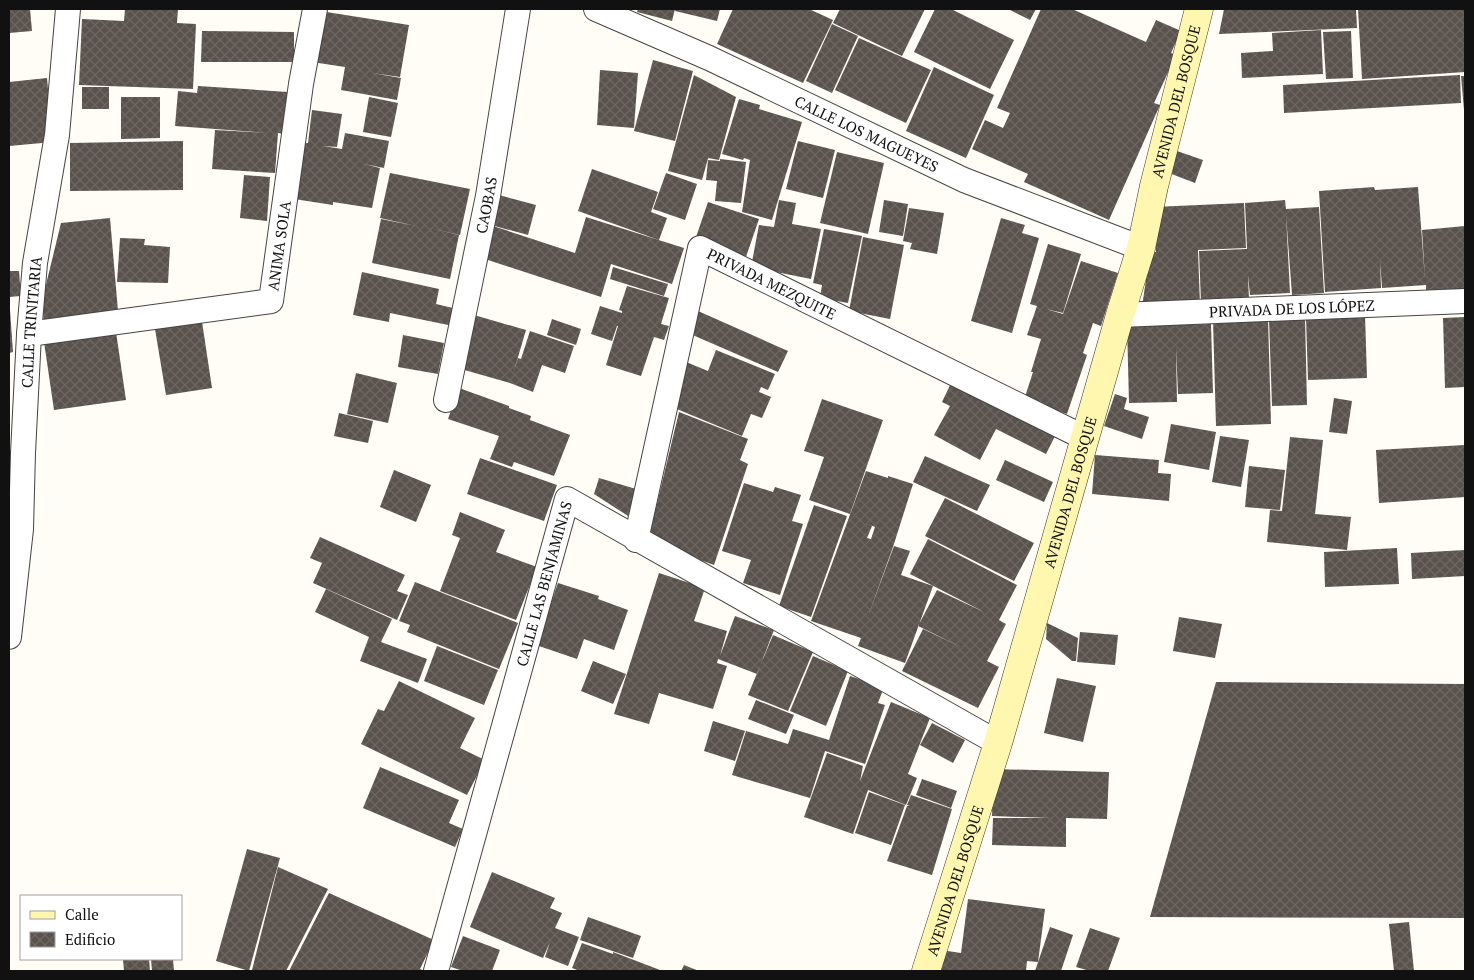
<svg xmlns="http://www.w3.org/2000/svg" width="1474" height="980" font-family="'PT Serif',serif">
	<defs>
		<pattern id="building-cross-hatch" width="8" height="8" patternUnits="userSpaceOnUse" patternTransform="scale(1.25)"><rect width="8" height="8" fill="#5a524d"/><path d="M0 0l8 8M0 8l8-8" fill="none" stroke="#6d6662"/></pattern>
	</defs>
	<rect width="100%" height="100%" fill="#fffdf5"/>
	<path fill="url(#building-cross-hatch)" fill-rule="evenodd" d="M9 9H30L32 31 9 33Z
		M125 9H178L177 23 196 24 193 89 79 85 82 19 124 21Z
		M638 9H675L672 21 637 12Z
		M676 9H720L717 21 675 11Z
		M733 9H809L833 20 803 83 717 44Z
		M840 9H925L902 56 833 23Z
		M935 9H951L1014 40 990 89 914 52Z
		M1008 9H1036L1030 20Z
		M1041 9H1072L1146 42 1156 20 1181 31 1171 53 1176 55 1154 103 1160 105 1109 220 1024 182 1028 174 972 149 985 120 1003 128 1010 113 997 108Z
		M1224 9H1356L1357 28 1219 34Z
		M1358 9H1465V72L1362 79Z
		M320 11 409 25 400 77 372 73 401 78 397 100 341 90 345 67 312 62Z
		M832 24 858 36 832 93 806 81Z
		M1321 30 1323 74 1242 78 1241 53 1273 51 1272 33Z
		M202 31 294 32V62H201Z
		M1351 31 1353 78 1326 79 1323 32Z
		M859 38 931 70 906 123 835 90Z
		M653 60 693 71 675 141 634 131Z
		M934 67 994 95 966 158 906 131Z
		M600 70 638 73 634 128 597 125Z
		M694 75 736 97 719 160 708 158 709 155 702 180 668 171Z
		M1460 75 1461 103 1284 113 1283 85Z
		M1461 76H1465V110H1464Z
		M47 78 53 142 9 146V82Z
		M198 86 288 92 285 134 278 133 275 173 212 169 215 130 268 133 175 126 178 91 197 93Z
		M82 87H109V109H82Z
		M121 97H160V138L121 139Z
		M369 97 398 103 391 137 363 132Z
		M739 99 760 105 759 109 802 122 772 220 742 212 750 160 744 158 743 160 722 154Z
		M312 110 342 114 337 147 323 146 342 149 345 133 389 141 384 168 364 164 380 168 372 208 333 202V205L294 199 303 143H308Z
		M183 141V190L70 191V143Z
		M798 141 835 150 823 198 786 189Z
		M1177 151 1203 160 1195 183 1169 173Z
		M837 152 884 163 868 234 820 223Z
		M720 159 746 162 741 203 715 201 717 181 706 180 708 160 720 161Z
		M592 169 658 192 651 212 667 218 659 240 578 211Z
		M390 173 470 189 460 235 426 227 459 235 450 279 372 263 381 219 416 226 380 218Z
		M666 173 697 184 685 220 653 209Z
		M244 175 270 177 267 221 240 218Z
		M1374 187 1375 190 1418 187 1425 279 1422 230 1465 226V291L1426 294V285L1382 288 1380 260 1381 288 1325 292 1319 191Z
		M499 195 536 205 528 235 491 225Z
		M779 200 796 203 792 224 821 229 811 279 751 267 759 225 774 227Z
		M884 200 908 204 903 236 879 232Z
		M1285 200 1286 209 1319 207 1324 293 1292 295 1286 215 1290 293 1250 295 1248 275 1249 300 1201 302 1199 251 1247 249 1245 203Z
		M708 202 759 219 746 257 695 240Z
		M1244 203 1246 248 1198 250 1200 305 1142 307 1150 252H1156L1154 207Z
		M909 208 944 213 937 254 910 249 912 243 903 241Z
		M586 217 684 248 672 284 611 264 601 297 482 258 493 226 575 253Z
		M110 218 118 311 80 315V321L44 324 42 301 61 223Z
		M1001 218 1025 225 1022 233 1039 238 1012 333 971 321Z
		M824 229 862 236 848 303 820 298 822 285 813 283Z
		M863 237 904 245 890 319 849 311Z
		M120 238 145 239 144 245 170 247 168 283 117 282Z
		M1048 244 1081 254 1063 313 1046 309 1063 314 1062 317 1081 261 1118 273 1101 326 1093 323 1083 353 1087 355 1067 414 1024 400 1033 372H1031L1041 339 1027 335 1037 306 1030 304Z
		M613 267 668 284 664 296 610 279Z
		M9 271H19L21 296 9 297Z
		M362 272 439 289 436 304 457 309 453 326 390 313 389 322 353 315Z
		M627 286 669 298 661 324 669 326 664 340 654 337 641 376 606 365 618 326H617L612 341 591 334 600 306 622 313V311L619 310Z
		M9 310H10L13 352 9 353Z
		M698 311 788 351 778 372 688 333Z
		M201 315 212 388 166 395 154 323Z
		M474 315 526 330 513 374 518 358 521 359 530 331 574 346 565 373 542 365 533 392 510 383 461 369Z
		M1365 315 1367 378 1308 380 1306 317Z
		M1305 317 1307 405 1272 406 1269 318Z
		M1465 317V387L1445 388 1443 318Z
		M1268 318 1271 424 1216 426 1213 320Z
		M552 319 581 329 576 345 547 335Z
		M1175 324V325L1211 324 1213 393 1178 394 1176 347 1177 402 1129 403 1127 325Z
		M116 332 126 400 54 410 44 342Z
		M403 335 444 343 438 374 398 367Z
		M716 350 775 374 768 390 761 387 759 392 771 397 762 418 751 414 742 436 672 407 683 382 678 380 686 362 708 371Z
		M356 373 397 383 388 423 347 414Z
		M952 381 1057 432 1046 454 996 429 980 460 934 435 950 406 942 402Z
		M459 388 509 406V408L531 416 530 420 570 435 554 476 514 462 512 467 490 459 499 436 448 419Z
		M1115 394 1127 398 1124 409 1149 417 1142 439 1104 426Z
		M1334 398 1352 401 1347 434 1329 432Z
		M822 399 883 420 850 514 809 500 824 457 804 451Z
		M679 412 748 439 740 460 748 464 714 565 648 541Z
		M339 413 373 421 368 443 334 436Z
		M1171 424 1216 432 1209 470 1164 462Z
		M1220 436 1249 440 1241 487 1212 482Z
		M1290 437 1323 440 1315 514 1351 517 1347 550 1267 542 1270 510 1282 511Z
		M1465 445V497L1379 503 1376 450Z
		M1095 455 1159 460 1158 473 1171 474 1169 501 1092 494Z
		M925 456 990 485 977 511 913 482Z
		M480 458 557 485 544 521 467 494Z
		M1005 460 1053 482 1044 502 996 480Z
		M1249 466 1285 470 1280 510 1245 507Z
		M394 470 431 485 416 522 380 507Z
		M866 471 888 478V476L913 484 893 547 867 619 894 546 910 551 901 575 933 586 905 663 858 646 861 638 811 621ZM865 523 875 527 871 539 867 538 872 526Z
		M599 478 636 489 628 516 594 494Z
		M744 483 773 492 775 487 801 495 792 521 803 524 780 595 743 583 751 560 722 551Z
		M945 498 1034 543 1014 581 925 536Z
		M814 505 847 516 811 617 779 606Z
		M460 512 505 530 496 552 537 567 516 620 440 591 460 538 452 535Z
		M320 537 405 575 397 591 408 595 397 620 313 583 322 563 310 558Z
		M928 539 1017 585 999 620 1006 624 987 661 999 667 978 708 902 671 923 629 963 648 918 626 937 590 984 612 910 574Z
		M1397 548 1399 584 1325 587 1324 552Z
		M1465 550V576L1412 579 1411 553Z
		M659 573 705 588 694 621 727 631 720 656 735 616 774 630 757 674 718 659 717 663 727 666 713 709 659 693 649 724 614 714Z
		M415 582 518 623 499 669 407 632 410 625 399 621Z
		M558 583 599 596 598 599 628 610 614 650 584 639 577 659 536 645Z
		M326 589 392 619 381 642 427 659 418 683 360 661 369 637 315 612Z
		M1179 617 1222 624 1215 658 1173 651Z
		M1047 623 1078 638 1076 661H1072L1046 639Z
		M1080 632 1118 635 1115 665 1077 662Z
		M773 635 813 652 788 711 748 695Z
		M437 646 498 670 484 705 424 681Z
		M813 656 848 671 826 726 790 711Z
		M593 661 626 674 613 704 581 691Z
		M850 676 884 687 878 703 885 705 865 764 825 751 810 798 732 775 746 731 788 744 793 729 829 740Z
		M1057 678 1096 686 1083 742 1044 733Z
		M399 681 475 718 460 748 485 760 467 795 361 744 378 709 384 711Z
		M1216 682 1465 684V918L1150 917Z
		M756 700 794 715 786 734 748 719Z
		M891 702 930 718 908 774 917 778 906 805 868 790 853 834 804 817 827 753 863 766 860 781Z
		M713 721 745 731 735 761 704 751Z
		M932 723 965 740 953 763 920 745Z
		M380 767 459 800 449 823 463 829 455 847 363 808Z
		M993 769 1109 772 1107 819 1066 818V847L992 845 993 818H1050L992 816Z
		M922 779 957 791 951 808 916 795Z
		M869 792 905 805 891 845 855 833Z
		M911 795 952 809 932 875 887 861 907 806H910L907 805Z
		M247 849 280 858 249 971 216 961Z
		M278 867 328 889 286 971H256L252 970Z
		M492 872 555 898 550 908 562 913 555 928 579 937 568 966 545 957 550 942 543 958 470 927Z
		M329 893 434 940 420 969 425 971H289Z
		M968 899 1045 909 1038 962 1027 961 1026 971H938L941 950 961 953Z
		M588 917 641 936 633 958 580 940Z
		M1409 922 1414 971H1394L1389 924Z
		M1050 927 1073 935 1061 971H1035Z
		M1090 928 1120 938 1108 971H1090L1076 967Z
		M463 936 500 950 492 971H463L451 967Z
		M582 943 613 954V952L660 970 659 971H580L572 968Z
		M149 959 150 971H124L123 960Z
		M151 959H173L174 971H152Z
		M684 965 699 971H681Z"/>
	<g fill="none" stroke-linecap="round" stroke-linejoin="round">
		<g stroke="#444" stroke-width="26">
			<g id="street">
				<path id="s1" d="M596 9 709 58 964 180 1141 248"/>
				<path id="s2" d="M1120 315 1465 301"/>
				<path id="s3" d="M29 334 271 301 301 84 315 9"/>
				<path id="s4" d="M446 400 488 196 518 9"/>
				<path id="s5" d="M636 540 700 248 1085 438"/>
				<path id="s6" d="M9 637 21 529 23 453 29 334 35 263 57 135 68 9"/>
				<path id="s7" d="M436 971 567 499 998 743"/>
			</g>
		</g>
		<g stroke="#333" stroke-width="29">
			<g id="secondary">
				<path id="s8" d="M926 971 998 743 1120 315 1141 248 1154 186 1199 9"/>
			</g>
		</g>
		<use href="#street" stroke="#fff" stroke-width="24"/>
		<use href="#secondary" stroke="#fff6b0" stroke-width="28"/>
	</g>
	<g text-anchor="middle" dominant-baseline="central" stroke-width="5" stroke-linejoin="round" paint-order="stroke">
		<g font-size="15" fill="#111" stroke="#fff">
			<text stroke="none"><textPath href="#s8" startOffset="905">AVENIDA DEL BOSQUE</textPath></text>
			<text stroke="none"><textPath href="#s1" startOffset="298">CALLE LOS MAGUEYES</textPath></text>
			<text stroke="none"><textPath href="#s4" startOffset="199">CAOBAS</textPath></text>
			<text stroke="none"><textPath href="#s3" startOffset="300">ANIMA SOLA</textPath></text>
			<text stroke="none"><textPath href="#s5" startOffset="379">PRIVADA MEZQUITE</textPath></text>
			<text stroke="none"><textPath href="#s2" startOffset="172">PRIVADA DE LOS LÓPEZ</textPath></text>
			<text stroke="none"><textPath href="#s6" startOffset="316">CALLE TRINITARIA</textPath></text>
			<text stroke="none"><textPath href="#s8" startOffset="500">AVENIDA DEL BOSQUE</textPath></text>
			<text stroke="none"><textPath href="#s7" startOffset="402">CALLE LAS BENJAMINAS</textPath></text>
			<text stroke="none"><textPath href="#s8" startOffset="95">AVENIDA DEL BOSQUE</textPath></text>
		</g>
	</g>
	<rect width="1474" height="980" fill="none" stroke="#111111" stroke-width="20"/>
	<rect x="20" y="895" width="162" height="65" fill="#ffffff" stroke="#a0a0a0"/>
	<rect x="30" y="911" width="25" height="8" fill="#fff6b0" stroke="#a0a0a0"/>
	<text x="65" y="920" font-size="15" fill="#111111">Calle</text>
	<rect x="30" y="932" width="25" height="15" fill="url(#building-cross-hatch)" stroke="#a0a0a0"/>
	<text x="65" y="945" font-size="15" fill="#111111">Edificio</text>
</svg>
